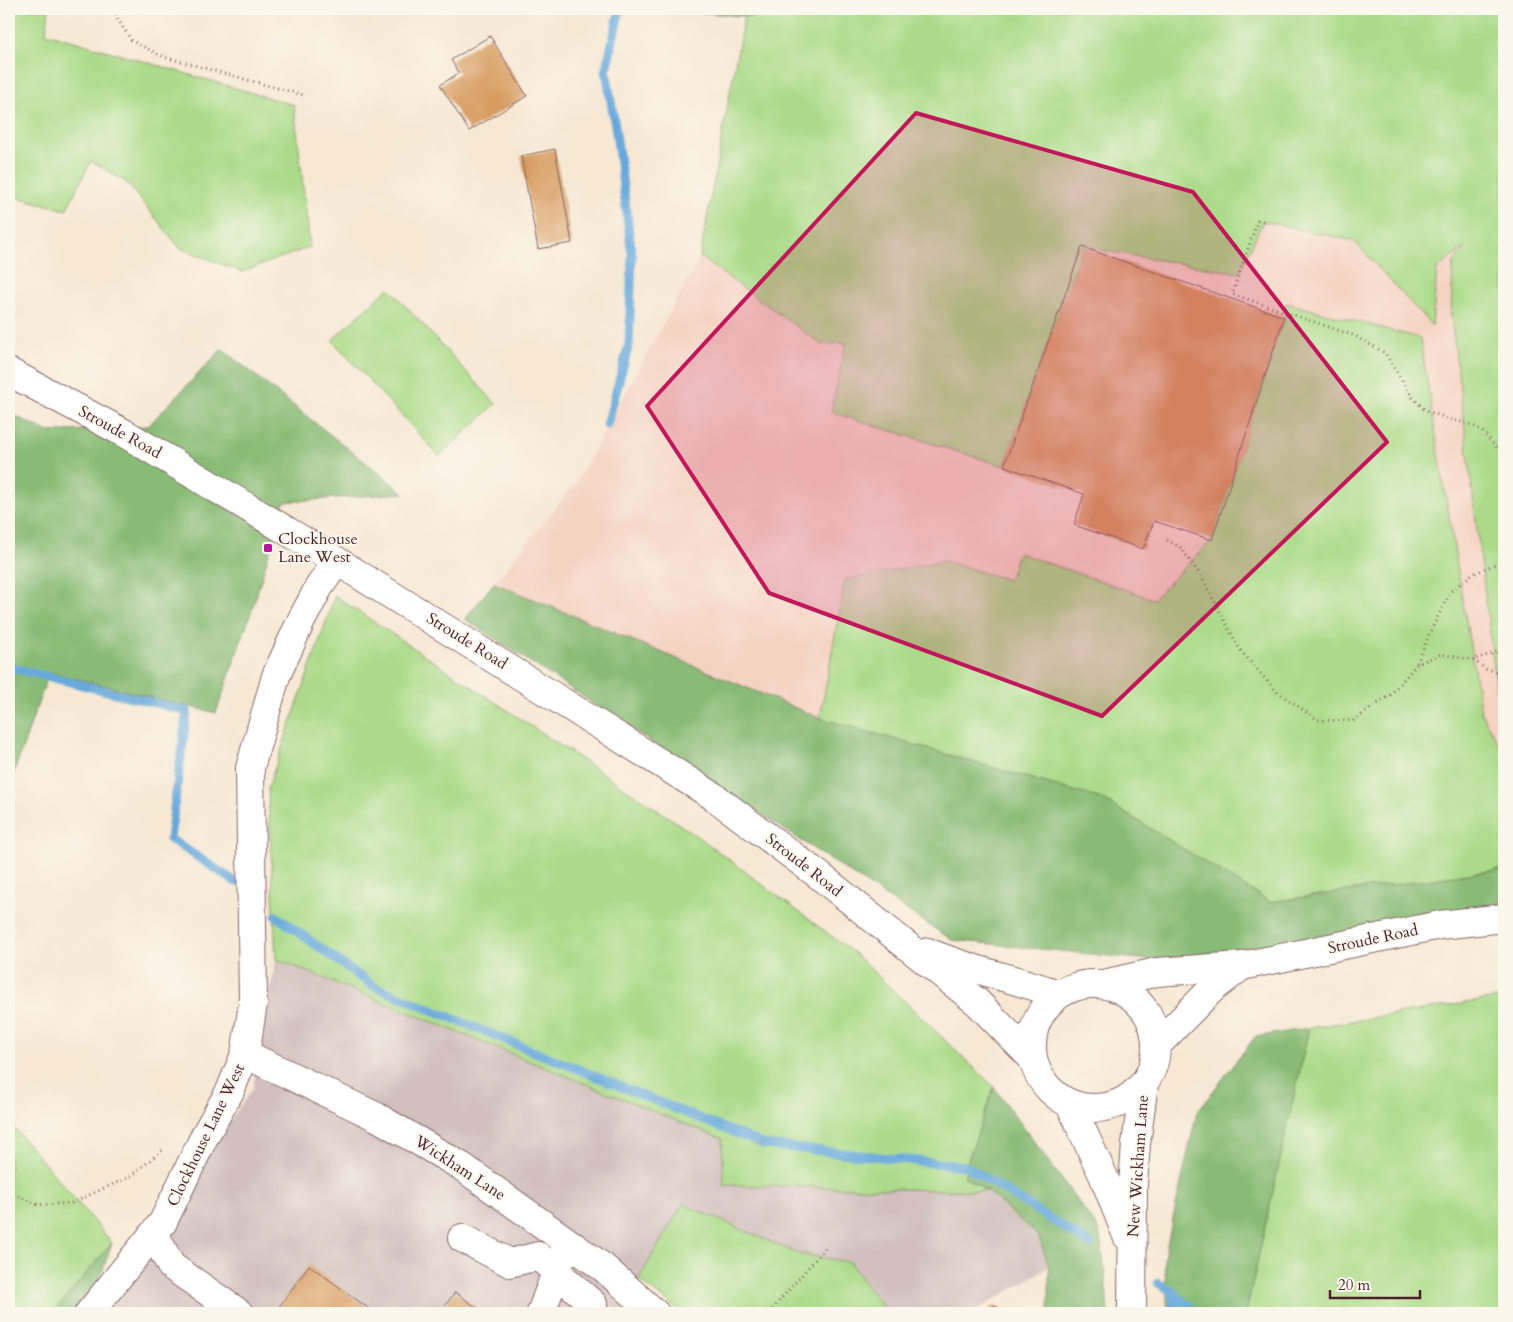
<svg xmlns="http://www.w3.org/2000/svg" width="1513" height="1322" font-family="Cardo,serif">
	<rect width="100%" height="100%" fill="#fbf7ec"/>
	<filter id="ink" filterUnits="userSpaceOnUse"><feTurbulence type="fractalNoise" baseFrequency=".02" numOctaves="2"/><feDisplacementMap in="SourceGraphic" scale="10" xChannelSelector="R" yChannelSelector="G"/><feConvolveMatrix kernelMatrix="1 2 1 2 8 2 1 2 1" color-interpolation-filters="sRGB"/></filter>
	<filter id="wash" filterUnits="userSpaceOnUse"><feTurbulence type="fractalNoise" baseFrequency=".0096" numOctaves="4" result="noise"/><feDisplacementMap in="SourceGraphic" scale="20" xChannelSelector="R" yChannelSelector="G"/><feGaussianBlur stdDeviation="1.12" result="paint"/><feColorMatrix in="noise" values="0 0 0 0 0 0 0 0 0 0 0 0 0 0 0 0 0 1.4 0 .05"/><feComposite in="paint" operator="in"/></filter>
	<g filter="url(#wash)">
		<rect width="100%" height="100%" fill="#f6e8d3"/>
		<path fill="#f5d3c2" d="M744 16 1504 200V907L952 940 465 619 576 483 700 257Z"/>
		<path fill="#d1c0bd" d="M276 959 722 1139 724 1185 987 1191 1039 1237 1049 1267 972 1313H887L849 1262 799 1254 684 1204 638 1280 611 1296 631 1313H96L253 1088Z"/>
		<path fill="#abdb89" stroke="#7a7d5a" d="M9 9H49L46 33 294 105 310 247 242 272 180 248 126 182 91 161 66 210 9 195Z
			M753 9H1504V749L1451 316 1453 264 1466 246 1437 269 1432 326 1354 241 1263 221 1239 273 1082 247 1004 466 831 412 846 343 821 344 700 257 744 16 752 17Z
			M389 288 496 404 439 456 332 340Z
			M1286 303 1420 338 1481 713 1504 753V869L1270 902 1102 799 820 718 845 580 944 561 1009 580 1018 553 1153 599 1212 540 1284 317Z
			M335 596 700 838 854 953 994 1087 966 1166 965 1177 987 1191 724 1185 722 1139 276 959 268 788Z
			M1504 997V1313H1246L1309 1028Z
			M9 1122 112 1243 53 1313H9Z
			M683 1204 799 1254 849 1262 887 1313H683L638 1280Z"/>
		<path fill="#88bb75" stroke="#696d50" d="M662 9H753L752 17Z
			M222 349 404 493 284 502 253 607 216 713 49 672 9 787V413L48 432 148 426Z
			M494 583 820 718 1102 799 1270 902 1504 869V907L1159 961 952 940 465 619Z
			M1309 1028 1246 1313H1168L1164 1258 1197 1112 1255 1037Z
			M994 1087 1099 1230 1105 1271 1108 1313H1049V1267L1039 1237 987 1191 965 1177 966 1166Z
			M112 1243 88 1313H53Z"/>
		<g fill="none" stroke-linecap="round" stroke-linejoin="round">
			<path stroke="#67a9db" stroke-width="9" d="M607 425 629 344 632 255 616 132 606 70 620 9
				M9 667 187 711 170 839 236 882
				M276 916 373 986 765 1145 966 1166 1090 1244
				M1158 1283 1173 1292 1196 1313
				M1173 1292 1175 1313"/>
		</g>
		<g id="blocks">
			<path fill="#d89c60" d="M490 36 527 96 469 131 440 85 459 73 451 60Z
				M555 149 572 243 538 249 521 156Z
				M1082 247 1284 317 1212 540 1154 521 1143 549 1074 525 1084 494 1004 466Z
				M309 1265 372 1311 370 1313H279L276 1311Z
				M455 1292 484 1313H440Z
				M996 1305 1002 1313H982Z"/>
		</g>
	</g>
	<g filter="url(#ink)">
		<use href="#blocks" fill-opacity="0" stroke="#866566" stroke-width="1"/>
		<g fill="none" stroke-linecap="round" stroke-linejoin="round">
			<g stroke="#866566" stroke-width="30">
				<path id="minor" d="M9 372 124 433 337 561 713 796 820 876 977 1002 1032 1058
					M928 952C970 970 1015 979 1058 994
					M1032 1046a62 62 0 1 1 124 0a62 62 0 1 1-124 0Z
					M1104 984 1157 972 1242 966 1440 925 1504 918
					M1157 1045 1211 990 1242 966
					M245 1054 377 1117 461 1166 604 1268 655 1313
					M1070 1104 1103 1175 1127 1236
					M154 1233 171 1266 239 1313
					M462 1238 510 1263 538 1256 593 1304V1313
					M89 1313 163 1222 205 1135 230 1091 245 1054 253 1004 250 768 276 676 301 621 319 587 337 561
					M541 1313 562 1256
					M1132 1313 1133 1184 1136 1144 1144 1083"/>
			</g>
			<path stroke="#866566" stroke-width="3" stroke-dasharray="1 4" stroke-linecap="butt" d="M116 9V17L132 41 164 57 303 95
				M1263 221 1258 220 1232 294 1355 336 1385 353 1413 398 1425 410 1446 418 1472 425 1481 430 1504 456
				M1167 540 1180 547 1201 576 1240 650 1276 691 1318 720 1353 721 1390 695 1417 664 1441 654 1473 660
				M1504 646 1499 651 1473 660 1486 669 1504 673
				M1417 663 1429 634 1451 591 1471 575 1504 560
				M9 1192 38 1205 72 1203 131 1176 165 1148
				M769 1313 825 1248"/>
			<use href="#minor" stroke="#fff" stroke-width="28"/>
		</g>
	</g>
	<path fill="#c2185b" fill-opacity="0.2" stroke="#c2185b" stroke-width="4" stroke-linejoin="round" d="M916 113 1193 192 1387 442 1102 716 769 593 647 406Z"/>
	<rect fill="#b5179e" stroke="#fbf7ec" stroke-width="2" x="263" y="543" width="10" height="10" rx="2.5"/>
	<g text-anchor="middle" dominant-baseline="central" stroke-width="4" stroke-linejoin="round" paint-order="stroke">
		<g font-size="16" fill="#4a1f2b" stroke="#fbf7ec">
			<text transform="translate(120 432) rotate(29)">Stroude Road</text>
			<text transform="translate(467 641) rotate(32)">Stroude Road</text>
			<text transform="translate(804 865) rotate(38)">Stroude Road</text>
			<text transform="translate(1373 939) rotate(-12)">Stroude Road</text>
			<text transform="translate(206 1135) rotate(-64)">Clockhouse Lane West</text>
			<text transform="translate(1138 1166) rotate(-86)">New Wickham Lane</text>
			<text transform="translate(460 1168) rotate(33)">Wickham Lane</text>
		</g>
		<g font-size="16" fill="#4a1f2b" stroke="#fbf7ec" text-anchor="start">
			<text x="278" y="539">Clockhouse<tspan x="278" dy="18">Lane West</tspan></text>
		</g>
	</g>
	<rect width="1513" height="1322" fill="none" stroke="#fbf7ec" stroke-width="30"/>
	<path d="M1330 1290v8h90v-8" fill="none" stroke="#4a1f2b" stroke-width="2.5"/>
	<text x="1338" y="1290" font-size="15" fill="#4a1f2b" stroke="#fbf7ec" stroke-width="4" paint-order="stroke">20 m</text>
</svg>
